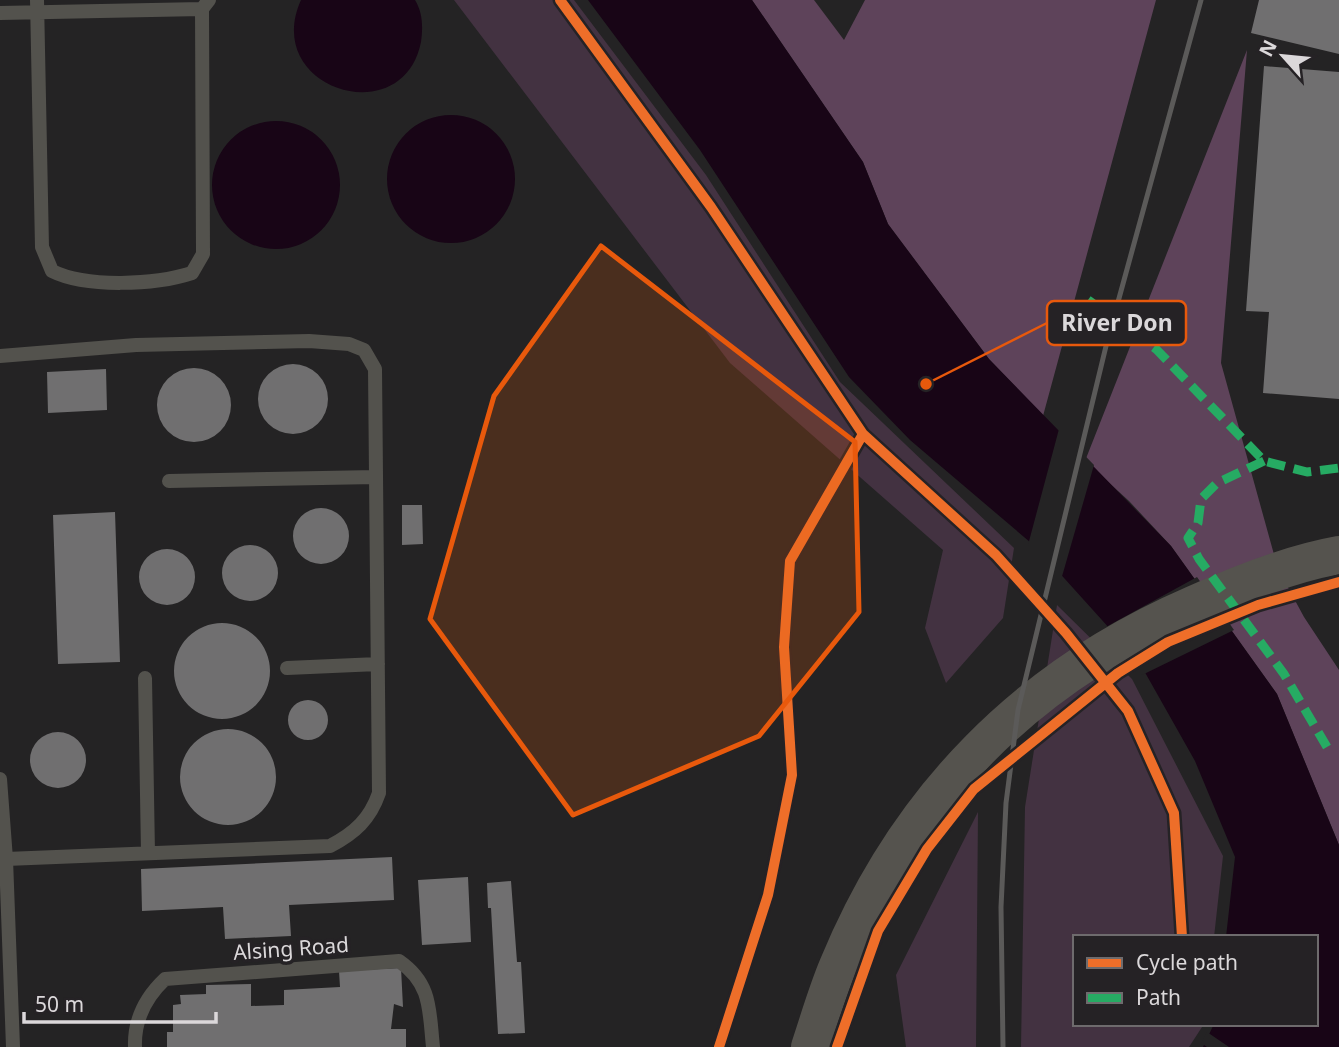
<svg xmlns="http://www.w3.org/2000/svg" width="1339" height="1047" font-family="'Noto Sans',sans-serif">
	<rect width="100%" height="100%" fill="#242324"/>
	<path fill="#433241" d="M454 0H574L706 175 840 382 1014 548 1003 618 946 683 925 628 943 550 730 363Z
		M1057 605 1132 679 1223 856 1214 937H1075V1024H1204L1189 1047H1021L1025 807Z
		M978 812 976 1047H906L896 975Z"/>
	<path fill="#5e435a" d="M752 0H814L844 40 865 0H1156L1043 416 989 359 888 224 863 162Z
		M1247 50 1221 363 1278 569 1304 617 1339 670V845L1277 694 1171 546 1129 501 1085 461Z"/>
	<path fill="#180516" d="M301 0H415C423 13 423 28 421 42 403 133 261 89 301 0Z
		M588 0H752L863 162 888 224 989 359 1171 546 1277 694 1339 845V1047H1203L1214 1024H1316V937H1226L1235 857 1195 761 1138 660 1037 548 910 440 849 377 700 150Z
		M387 179a64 64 0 1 1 128 0a64 64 0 1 1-128 0Z
		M212 185a64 64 0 1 1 128 0a64 64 0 1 1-128 0Z"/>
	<path fill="#242324" d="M1059 429 1094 465 1061 580 1028 545Z
		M1197 577 1234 630 1142 675 1104 628Z
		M1207 1032 1229 1047H1207L1201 1043Z"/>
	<path fill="#706f70" d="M1259 0H1339V54L1251 33Z
		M1264 66 1339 72V399L1263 393 1269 312 1246 311Z
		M258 399a35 35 0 1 1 70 0a35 35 0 1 1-70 0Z
		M157 405a37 37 0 1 1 74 0a37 37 0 1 1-74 0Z
		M106 369 107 410 48 413 47 372Z
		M402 505H422L423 544 402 545Z
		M293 536a28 28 0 1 1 56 0a28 28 0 1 1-56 0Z
		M115 512 120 662 58 664 53 515Z
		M222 573a28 28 0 1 1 56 0a28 28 0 1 1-56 0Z
		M139 577a28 28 0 1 1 56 0a28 28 0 1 1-56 0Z
		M174 671a48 48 0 1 1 96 0a48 48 0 1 1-96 0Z
		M288 720a20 20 0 1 1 40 0a20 20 0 1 1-40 0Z
		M180 777a48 48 0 1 1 96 0a48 48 0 1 1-96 0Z
		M30 760a28 28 0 1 1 56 0a28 28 0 1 1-56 0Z
		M392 857 394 900 289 905 291 936 225 939 223 907 142 911 141 869Z
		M468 877 471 942 422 945 418 880Z
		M511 881 517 962H521L525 1033 498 1034 491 908H488L487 883Z
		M401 968 403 1007 394 1004 391 1029H406V1047H167V1032H173V1005L181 1004 180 995 206 994V985L251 984V1006L284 1005V990L340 987 339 971Z"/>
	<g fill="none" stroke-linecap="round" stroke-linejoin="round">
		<path stroke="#53524d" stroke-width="14" d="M37 0 42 247 52 271C86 288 155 285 192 273L203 254 202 9
			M0 13 202 9 209 0
			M0 356 136 345 309 341 349 344 364 350 375 369 379 793C370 819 355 833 330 846L6 859
			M169 481 376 477
			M287 668 378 664
			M145 678 148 853
			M0 779 6 859 13 1047
			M135 1047C134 1019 146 997 165 979L399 961C432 984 429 1010 433 1047"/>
		<path stroke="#55534e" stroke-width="38" d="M810 1047C819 1020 827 992 838 966 907 798 1027 677 1193 605 1239 584 1289 564 1339 555"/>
		<path stroke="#5b5a59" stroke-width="5" d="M1003 1047 1001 907 1006 803 1018 710 1107 342 1201 0"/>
		<path stroke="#26ab63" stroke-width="9" stroke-dasharray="18 9" stroke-linecap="butt" d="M1088 300 1156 349 1264 461 1307 472 1339 468
			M1264 461 1217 483 1201 499 1198 523 1188 538 1199 559 1284 674 1327 747"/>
		<g stroke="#252225" stroke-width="15">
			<path id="cycleway" d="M560 0 711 207 863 434 996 555 1066 633 1128 711 1174 813 1182 937
				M719 1047 768 895 792 775 784 647 790 561 863 434
				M837 1047 878 931 927 849 974 789 1118 673 1168 642 1258 605 1339 582"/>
		</g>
		<use href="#cycleway" stroke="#ee6e29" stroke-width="10"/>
	</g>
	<path fill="#e8590c" fill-opacity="0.2" stroke="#e8590c" stroke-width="5" stroke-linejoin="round" d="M601 246 855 442 859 612 759 736 573 815 430 619 494 396Z"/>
	<g text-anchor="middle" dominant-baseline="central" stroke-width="7" stroke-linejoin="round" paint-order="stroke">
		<g font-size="21" fill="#dbd8da" stroke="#252225">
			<text transform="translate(291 948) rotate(-4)">Alsing Road</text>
		</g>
	</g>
	<path fill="none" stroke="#e8590c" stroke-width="2.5" d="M926 384L1047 323"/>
	<circle fill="#e8590c" stroke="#252225" stroke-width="2.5" cx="926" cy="384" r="7"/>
	<rect fill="#252225" stroke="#e8590c" stroke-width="2.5" x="1047" y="301" width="139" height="44" rx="7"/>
	<g font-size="23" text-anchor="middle" font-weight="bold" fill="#dbd8da">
		<text x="1117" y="331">River Don</text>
	</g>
	<rect x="1073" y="935" width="245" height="91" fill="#252225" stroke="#6e6b6d" stroke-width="2"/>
	<rect x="1087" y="958" width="35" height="10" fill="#ee6e29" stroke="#6e6b6d" stroke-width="2"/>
	<text x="1136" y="970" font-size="21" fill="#dbd8da">Cycle path</text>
	<rect x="1087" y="993" width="35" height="10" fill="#26ab63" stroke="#6e6b6d" stroke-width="2"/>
	<text x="1136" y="1005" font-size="21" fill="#dbd8da">Path</text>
	<g transform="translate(1283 56) rotate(297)" stroke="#252225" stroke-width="5" paint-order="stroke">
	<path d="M0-5L12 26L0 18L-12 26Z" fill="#dbd8da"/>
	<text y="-10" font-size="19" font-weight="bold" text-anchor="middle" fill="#dbd8da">N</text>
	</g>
	<path d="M24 1012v10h192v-10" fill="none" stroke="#dbd8da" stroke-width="3.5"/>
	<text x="35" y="1012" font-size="21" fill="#dbd8da" stroke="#252225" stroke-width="5" paint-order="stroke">50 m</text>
</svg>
